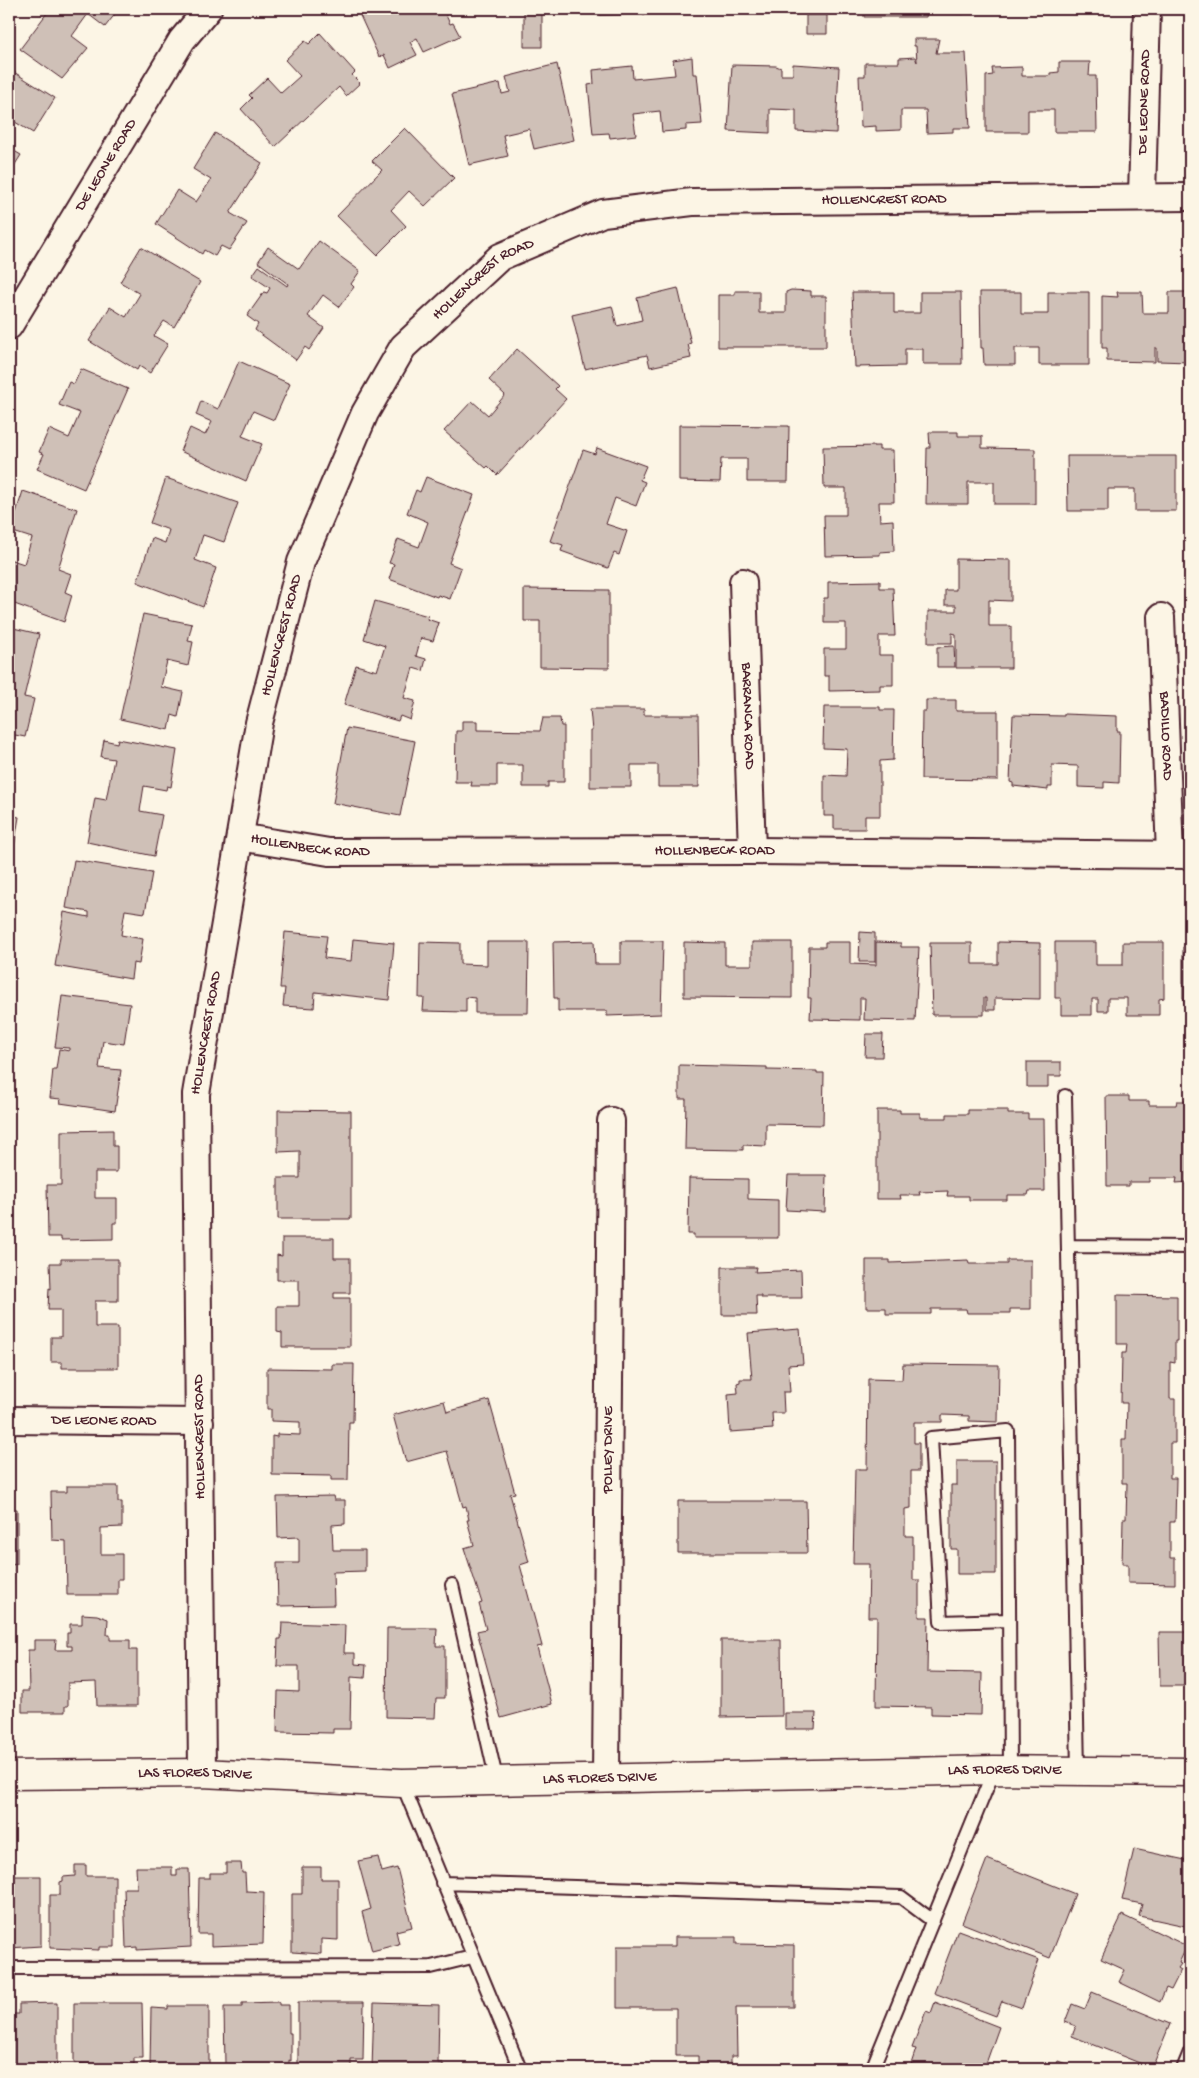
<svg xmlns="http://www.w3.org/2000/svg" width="1199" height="2078" font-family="'Gochi Hand',sans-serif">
	<rect width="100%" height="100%" fill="#fcf5e5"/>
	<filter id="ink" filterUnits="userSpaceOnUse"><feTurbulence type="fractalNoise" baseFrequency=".02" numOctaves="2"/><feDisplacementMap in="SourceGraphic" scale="10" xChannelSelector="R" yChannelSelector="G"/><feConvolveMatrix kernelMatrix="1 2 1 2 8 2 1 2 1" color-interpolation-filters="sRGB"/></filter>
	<g filter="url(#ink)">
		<path fill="#cfc0b7" stroke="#4a1f2b" d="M50 9H119L105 27 88 14 72 36 88 48 62 79 20 49Z
			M357 9H443L450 24 453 23 460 36 424 52 417 38 410 42 417 55 390 68 384 55 379 57Z
			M524 9H575H542V47H524Z
			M600 9H656V14L600 15Z
			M864 9H964V14L927 13 926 17H864Z
			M806 15H827V34H806Z
			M320 33 355 72 352 75 360 83 346 96 339 87 275 147 241 109 252 98 249 95 267 78 281 93 300 76 285 60 305 41 309 44Z
			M914 39H939L936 53H966L970 128H953V132L927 133 926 110H901V130L876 131V126L861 127 859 76H865V63H899V58L915 57 917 62 916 46H914Z
			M692 57 693 74H697L702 124 686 125V130L662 132 660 111 633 114 636 135 610 138 609 133 593 134 588 85 594 84 593 70 632 66 633 79 675 75 673 60Z
			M1059 62H1090L1089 76H1096L1097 132H1054V110H1028V132H986V76L993 75 992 68 1022 67V76H1050V73L1059 72Z
			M557 64 574 140 534 149 529 129 503 135 508 156 469 165 452 94 500 83 502 94 510 92 506 77Z
			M793 64 839 67 836 133 796 131V110L770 109V133L728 131 732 65 776 66 781 68V75H793Z
			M9 69 55 98 33 133 15 122 9 132Z
			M405 128 454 178 425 206 409 191 391 210 406 226 377 255 337 216 382 170 372 161Z
			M215 133 262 163 230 213 247 223 229 250 221 246 215 256 204 250 202 254 156 224 177 190 196 202 211 180 193 169Z
			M9 148 21 155 9 174Z
			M319 241 360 271 351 284 354 287 339 307 323 295 308 316 324 328 309 350 305 347 296 360 255 330 258 324 247 316 264 292 267 293 270 288 252 276 259 266 287 286 288 284 258 262 268 247 299 269Z
			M141 247 200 282 174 327 164 321 154 336 168 344 150 373 139 366 137 370 89 341 110 307 126 317 140 294 120 282Z
			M678 288 691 343 688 344 691 358 650 367 647 355 585 369 572 315 612 306 617 326 642 320 637 298Z
			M791 290 811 291V296H826V347H718V295H735V291H759V313H786V292Z
			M852 292H894V313H920V292H961L962 364H923V349H905V366L855 367Z
			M980 292H1021V314H1048V292H1089V365H1039V348H1015V365H984L983 348H981Z
			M1117 292H1142L1143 313H1169V292H1190V362L1157 361V348H1155V362L1107 361V348H1102V296L1118 297Z
			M517 349 558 386 555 389 566 399 497 475 488 466 486 468 444 431 472 401 488 415 505 395 489 380Z
			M239 361 290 384 274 420 253 411 242 436 262 444 246 481 180 451 190 428 205 435 212 422 196 415 201 401 218 409Z
			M81 369 128 389 84 489 37 469 44 454 39 452 49 429 69 438 80 413 59 405 69 382 74 384Z
			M679 425 789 426 788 482H747V459H721L720 482 679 481Z
			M929 432H958V436H982V448L1035 449V504H994V482H968V504H926L927 448H930Z
			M879 446V450H893L894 502H879L880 521 893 520 894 551 880 552V555L825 556 824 515H846V488H824L823 447Z
			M597 448 646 466 640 480 645 482 636 506 615 498 606 524 627 531 619 555 614 553 608 568 561 551 563 545 550 541 583 450 595 454Z
			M1067 456H1176V511H1135V489H1108V511H1068Z
			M426 477 474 495 449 563 461 568 450 599 438 595 437 597 389 579 394 564 389 563 398 539 419 547 428 522 407 513 416 490 420 492Z
			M166 478 238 503 224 542 203 535 195 560 216 568 203 607 137 582 152 538 165 543 169 530 150 523Z
			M23 491 77 509 58 569 71 574 65 592 72 595 64 622 9 602V559L24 564 32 538 10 531Z
			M956 559 1011 560V601L989 600V626H1011V668H956V634L952 633V643H928V611H956V605H945V590H956Z
			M880 581V588H893L895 636H879V655H893V685H880V690L829 691V676H824V649H846V623H824V598H828V582Z
			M524 589 609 590V668L540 667V621H524Z
			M375 601 428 616 427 619 439 623 433 641 421 638 416 656 426 659 423 671 413 668 404 698 415 701 410 720 400 716 398 721 344 705 356 665 377 671 385 646 364 639Z
			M143 614 192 624 188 641 193 642 188 666 167 661 161 687 183 692 178 717 172 715 169 730 120 719Z
			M9 627 39 634 24 697 34 699 25 737 15 735 13 741 9 740Z
			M954 646 955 667H937V647Z
			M926 700H956V711H998V780L921 779 922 711H926Z
			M824 707H880V710H894L893 760 880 761V816H865V829H834V816H824V775L846 776 847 749 823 748Z
			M590 709H644V715H698L699 787H658V765H631V787H590V731H592Z
			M1064 714 1117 716V731H1120L1119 783 1104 782V788L1078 787V766L1052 765V787H1048V790L1013 786V783L1010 782 1013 715 1064 716Z
			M543 718H560L561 726H564V782H548V787H523V765H497V786H471L472 782H455L456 731H462V721H477V730L540 731Z
			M347 728 415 741 400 816 333 803Z
			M118 739 177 750 171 787 167 786 166 790 144 786 140 811 162 815 154 856 87 842 95 798 106 800 114 759 101 757 104 740 117 743Z
			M9 815 19 817 14 847 9 846Z
			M74 860 152 873 145 913 125 910 121 935 143 939 139 964 133 963 131 979 55 966 64 912 89 917V912L66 908Z
			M285 932 327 936 324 958 351 961 353 939 394 943 389 1000 315 992 314 1008 283 1006 285 988H280Z
			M860 932 875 933V962H859Z
			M594 941 595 964H621V941H663L661 1014 607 1016V1011H558V998H554L553 942Z
			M420 942 460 943V964L487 965V942H529L528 1013H475V998L466 997V1012L423 1011 424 998H419Z
			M684 942 725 943V965H752V942H792V998L684 997Z
			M825 942H850V964L876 965V942L901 943V947H919L915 1021 864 1020 865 998H860V1020L810 1019 811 998H808L809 947H825Z
			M998 942 1040 943V999L995 998V1010H986V998H984V1015H932L930 943H972V964H998Z
			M1055 942H1096V965H1123V942H1164V998L1159 999V1015H1127V998H1108V1011H1098V999H1092V1015H1061V998H1055Z
			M1183 947H1190V1010H1185L1184 999 1183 998Z
			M62 996 130 1004 124 1044 103 1041 99 1068 121 1070 115 1111 60 1103 61 1099 50 1098 53 1069H56L59 1049 69 1051V1048L55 1047Z
			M866 1034H883L882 1057H865Z
			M1027 1062H1061V1076H1048V1087H1027Z
			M679 1065 767 1067V1070L817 1071V1073H824L823 1125 766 1124V1146L743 1145V1150L685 1149 686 1099H679Z
			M1106 1096H1129V1101H1149V1105H1176L1177 1101H1190V1182L1176 1183 1177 1178H1149V1182H1129V1186H1107Z
			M278 1110 351 1111V1219H278V1178H300V1151L278 1152Z
			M877 1110H900V1113H920V1118H947V1114H968V1110H1008V1114H1028V1119H1044L1045 1191H1029L1028 1195H1007V1200H969V1196H947L948 1191 919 1192 920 1195H900L901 1199H877Z
			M113 1130V1146H117V1172H95V1198H117V1223H113V1239L61 1240V1237H48L47 1185H61V1131Z
			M788 1175H826L825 1212 786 1210Z
			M689 1178 748 1179V1199L778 1200V1238H694V1234H688Z
			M282 1238H334V1258H350V1293H334V1298H350V1347H282V1333L277 1332V1306H299V1280H277V1255L282 1256Z
			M61 1259H118V1301H95V1327H118V1368H62V1362H51V1337H61V1310H48L49 1288 51 1289 50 1263H61Z
			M866 1260H890V1263L968 1260 969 1264H1007V1260H1031V1309H1010V1313H967L966 1309H931V1314H886V1308H866Z
			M722 1267H756L755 1272 801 1270 802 1298H761V1296H756L757 1315H722Z
			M1117 1295 1177 1296V1341H1175V1363L1170 1362V1399H1175V1443H1170V1478H1176L1175 1522H1170V1558H1175V1584L1128 1583V1564H1122L1123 1519H1126L1127 1483H1122V1439H1126L1127 1403H1121L1122 1353H1126L1127 1344H1117Z
			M800 1329 803 1364 788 1365 790 1392H783L784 1413H772L773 1429 730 1432 728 1394 738 1393 737 1383 740 1382V1379H752L748 1333Z
			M332 1364H354L353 1422H349L348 1480H331V1476L272 1475V1436L277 1437V1434L300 1435V1422L271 1421V1409H267V1368L332 1369Z
			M903 1364 999 1365 998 1422 969 1421V1416L942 1415V1422H914V1443H919V1471H911V1508L905 1509V1536H913V1580H919V1617H928L927 1672 982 1673 981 1715 931 1714V1707L876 1706 877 1617H868L869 1564H853L855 1469H867L868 1379 902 1380Z
			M489 1400 515 1493 510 1494 529 1562 520 1565 542 1646 537 1647 552 1704 501 1718 477 1631 486 1629 479 1604 482 1603 464 1548 474 1545 467 1520H469L466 1506 463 1507 447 1451 406 1462 393 1415 444 1401 447 1412Z
			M957 1461H996V1574H957V1549H951V1485H957Z
			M67 1486H118V1502H122V1527L101 1528V1554H122V1579H118V1595H67L66 1541 52 1540 51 1492H67Z
			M333 1496 334 1500H345V1524L332 1525 333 1550H365V1571L333 1572 334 1605 278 1606 277 1563H299V1537L278 1538 277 1497Z
			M678 1501H806L807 1553H678Z
			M9 1509H17V1564L12 1565 13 1584H9Z
			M82 1614 97 1615 108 1619 107 1635H110V1640H130V1650H137V1706H97L96 1682 68 1683V1706H65V1712H22V1691H29L28 1650H34V1640H56L55 1650H72V1646H67V1633H70V1624H82Z
			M282 1623 345 1625 344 1653H355V1664L366 1665 365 1678 351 1677 350 1729H333V1733L277 1732 278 1691 299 1692V1666H277L278 1639H281Z
			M387 1628H437L436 1646H445V1698H436L435 1718 386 1717Z
			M1159 1632H1190V1686H1160Z
			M721 1640H781L782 1716 721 1717Z
			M785 1713H816L815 1729H785Z
			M1134 1849 1190 1861V1927L1139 1916 1142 1904 1122 1900Z
			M378 1857 382 1872 397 1868 412 1927 396 1931 399 1944 372 1951 362 1912 371 1909 358 1861Z
			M987 1859 1075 1894 1050 1958 962 1923Z
			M226 1863H241L242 1873H245L246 1891 264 1892 263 1944 211 1946V1934H198L199 1878H210V1873H226Z
			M75 1865H86V1876H115V1947H99V1950L50 1948V1895H60V1882L63 1881V1877L75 1876Z
			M136 1867H172V1876H177V1869H189L191 1947 137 1950V1947L126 1948 124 1888H137Z
			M302 1867H321V1879H338V1940L321 1939V1954L292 1952V1894H302Z
			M9 1876H41V1946L9 1948Z
			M1122 1915 1187 1946 1179 1963 1181 1964 1178 1968 1181 1970 1171 1990 1166 1988 1160 2002 1119 1982 1125 1970 1101 1959Z
			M958 1930 1039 1960 1022 2008 1002 2001 996 2016 934 1993Z
			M675 1937H736V1944L794 1945V2007H736L737 2056H731V2069H698V2056H676V2008H617V1946H675Z
			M1092 1992 1170 2024 1152 2068 1072 2036 1076 2026 1065 2022 1072 2004 1085 2009Z
			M279 2002V2005H289V2033H291V2061L289 2060V2065H279V2069H242V2066L225 2065 224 2007H242V2003Z
			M298 2002H364L363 2060H351V2069H298Z
			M935 2002 999 2027 984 2069H924L911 2064 916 2049 912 2048 926 2011 931 2013Z
			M57 2003V2069H9V2014H19V2004Z
			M74 2003H142L143 2058H134V2065H126V2069H90V2064L74 2063Z
			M374 2003 439 2005 438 2063H443V2069H372Z
			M168 2006H209V2069H150L151 2008 168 2009Z
			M1058 2061 1080 2069H1055Z"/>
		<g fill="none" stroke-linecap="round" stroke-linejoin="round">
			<g stroke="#4a1f2b" stroke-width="16">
				<path id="service" d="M1065 1096 1078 1771
					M1068 1246 1190 1247
					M452 1585 497 1782
					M1009 1620 941 1622 931 1438 1008 1431C1008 1544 1009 1657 1010 1771
					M402 1783 520 2069
					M442 1883 901 1897 933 1921
					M9 1968 431 1967 472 1957
					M872 2069 994 1770
					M1183 2069 1190 2052"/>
			</g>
			<g stroke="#4a1f2b" stroke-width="30">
				<g id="minor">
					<path id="s1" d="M1142 196 1147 9"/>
					<path id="s2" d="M9 326 182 40 208 9"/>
					<path id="s3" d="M743 582 752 851"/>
					<path id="s4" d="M1161 617 1170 855"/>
					<path id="s5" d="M240 837 329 852 752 851 1190 855"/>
					<path id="s6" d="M9 1420 200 1422"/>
					<path id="s7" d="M202 1773 196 1094 259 723 301 562 365 413 403 347 500 257 603 213 692 202 1190 197"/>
					<path id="s8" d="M606 1779 611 1121"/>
				</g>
			</g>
			<g stroke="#4a1f2b" stroke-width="31">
				<g id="tertiary">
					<path id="s9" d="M9 1775 202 1773 402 1783 994 1770 1190 1772"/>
				</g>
			</g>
			<use href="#service" stroke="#fcf5e5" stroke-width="12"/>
			<use href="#minor" stroke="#fcf5e5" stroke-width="26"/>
			<use href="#tertiary" stroke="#fcf5e5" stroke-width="28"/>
		</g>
	</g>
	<g text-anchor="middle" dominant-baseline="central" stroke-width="4" stroke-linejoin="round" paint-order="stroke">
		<g font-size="15" fill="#4a1f2b" stroke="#fcf5e5">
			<text stroke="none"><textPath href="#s1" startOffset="94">DE LEONE ROAD</textPath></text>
			<text stroke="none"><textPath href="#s2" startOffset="188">DE LEONE ROAD</textPath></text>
			<text stroke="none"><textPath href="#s7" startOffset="1986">HOLLENCREST ROAD</textPath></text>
			<text stroke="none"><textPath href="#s7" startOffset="1566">HOLLENCREST ROAD</textPath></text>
			<text stroke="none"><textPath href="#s7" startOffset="1146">HOLLENCREST ROAD</textPath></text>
			<text stroke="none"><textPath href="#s3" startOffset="134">BARRANCA ROAD</textPath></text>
			<text stroke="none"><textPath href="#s4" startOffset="119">BADILLO ROAD</textPath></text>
			<text stroke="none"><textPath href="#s5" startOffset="71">HOLLENBECK ROAD</textPath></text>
			<text stroke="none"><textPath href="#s5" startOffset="476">HOLLENBECK ROAD</textPath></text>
			<text stroke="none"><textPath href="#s7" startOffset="741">HOLLENCREST ROAD</textPath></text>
			<text stroke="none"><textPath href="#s6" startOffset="95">DE LEONE ROAD</textPath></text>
			<text transform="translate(200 1437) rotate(-91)">HOLLENCREST ROAD</text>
			<text stroke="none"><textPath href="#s8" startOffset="329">POLLEY DRIVE</textPath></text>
			<text stroke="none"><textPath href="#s9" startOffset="996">LAS FLORES DRIVE</textPath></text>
			<text stroke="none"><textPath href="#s9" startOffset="186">LAS FLORES DRIVE</textPath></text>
			<text stroke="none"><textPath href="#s9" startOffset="591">LAS FLORES DRIVE</textPath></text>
		</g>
	</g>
	<rect width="1199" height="2078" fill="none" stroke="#fcf5e5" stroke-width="30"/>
	<rect x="15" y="15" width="1169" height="2048" fill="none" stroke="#4a1f2b" stroke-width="2" filter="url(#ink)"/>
</svg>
